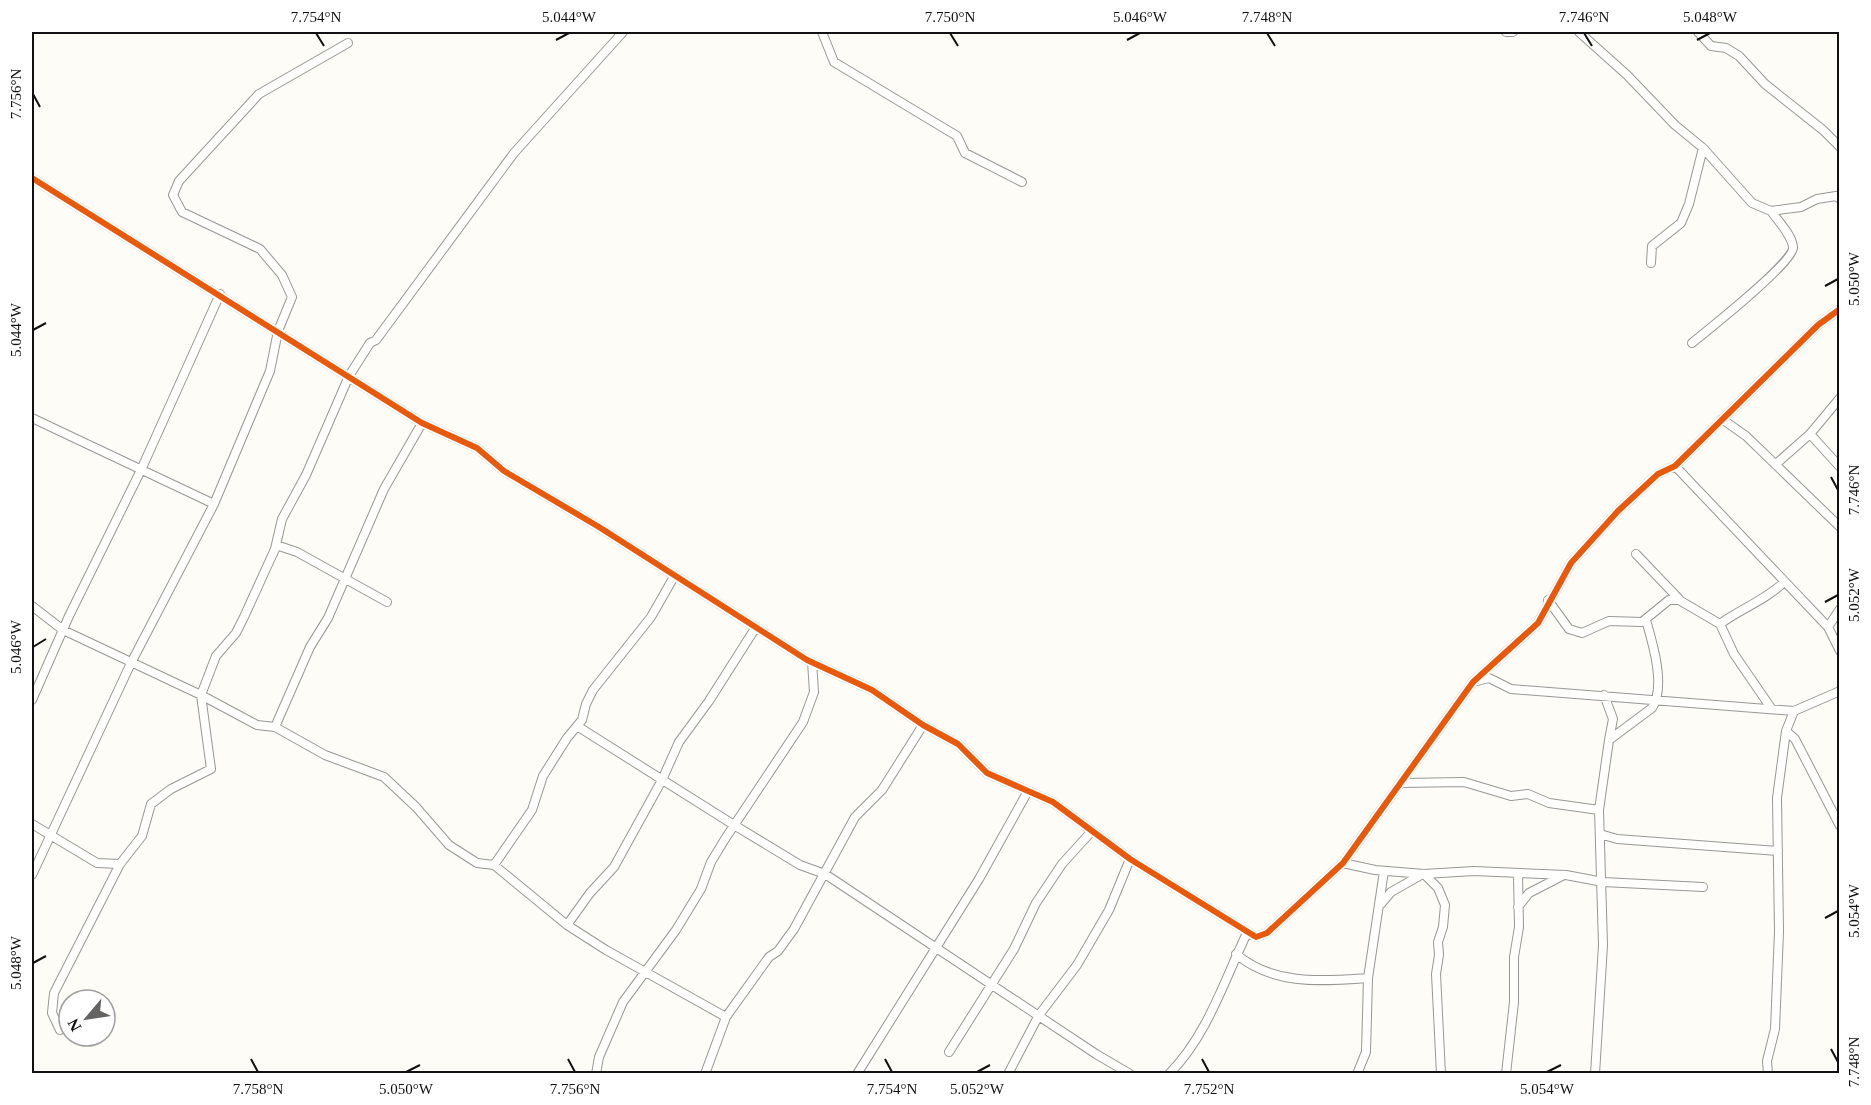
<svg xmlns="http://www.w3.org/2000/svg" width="1871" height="1105" font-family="Georgia,serif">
	<rect width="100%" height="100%" fill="#fdfcf7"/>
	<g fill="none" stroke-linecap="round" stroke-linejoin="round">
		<g stroke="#979795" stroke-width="10">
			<path id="street" d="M822 32 834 62 957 136 965 153 1022 182
				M1506 32H1513
				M1579 32 1627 75 1675 125 1703 148 1752 203 1771 211 1801 207 1817 199 1836 196 1840 199
				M1698 32 1711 46 1726 48 1739 56 1765 84 1823 130 1840 147
				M32 178 422 423 477 448 504 471 599 527 807 660 872 690 923 725 958 744 987 773 1053 802 1130 859 1256 937 1267 933 1343 863 1473 682 1538 623 1571 563 1618 511 1658 474 1675 466 1818 325 1840 309
				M1651 263 1652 246 1681 223 1689 204 1703 148
				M1692 343C1708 330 1795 261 1793 247 1792 235 1778 221 1771 211
				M1840 398 1810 434 1840 467
				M32 418 214 504
				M1722 419 1746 436 1840 527
				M1776 464 1810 434
				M1675 466 1828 627 1840 609
				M276 545 297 552 387 602
				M1636 554 1679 599
				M1548 600 1569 629 1582 633 1609 621 1642 622 1669 600H1679L1720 624 1734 654 1771 708
				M32 606 63 630 201 695 257 725 275 727 325 755 384 777 416 807 449 845 477 863 494 865 567 925 606 950 726 1017
				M1720 624C1740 609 1766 600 1784 582
				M1828 627 1840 651
				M1473 682 1489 678 1511 689 1794 711 1840 691
				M1604 695 1613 719 1609 740
				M32 700 69 616 141 470 220 294
				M577 726 734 825 800 865 825 874 1096 1054 1130 1074
				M275 727 310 647 328 618 384 489 422 423
				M1786 731 1795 739 1840 826
				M1401 783 1464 782 1511 796 1528 794 1549 803 1599 810
				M32 824 97 863 120 864
				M1600 834 1617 839 1778 851
				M1343 863 1375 870 1424 874 1474 871 1566 875 1603 882 1703 887
				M494 865 532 810 543 776 567 738 582 720 586 704 593 690 651 617 675 575
				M1424 874 1438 888 1445 905 1443 927 1438 942 1439 955 1436 974 1441 1074
				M32 875 131 663 214 504 270 371 278 331 292 297 282 275 260 249 182 212 173 195 179 181 259 94 348 43
				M1381 904 1391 892 1421 875
				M1518 907 1529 893 1564 875
				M567 925 590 893 614 867 662 780 679 742 709 701 756 627
				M1236 954C1274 986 1322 981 1368 978
				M60 1030 52 1013 54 993 120 864 142 836 151 804 171 789 211 769 201 695 216 656 236 633 244 617 275 549 282 519 306 475 349 376 370 343 376 340 514 153 623 32
				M949 1052 1014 949 1036 903 1062 864 1091 832
				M596 1074 599 1057 623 1002 676 930 701 889 711 862 725 839 803 722 814 692 812 662
				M705 1074 726 1017 769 957 778 951 794 929 855 817 882 790 923 725
				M857 1074 979 879 1028 791
				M1008 1074 1039 1015 1077 965 1109 910 1130 859
				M1169 1074C1207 1036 1224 981 1247 933
				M1357 1074 1366 1052 1368 978 1384 871
				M1506 1074 1514 1002V957L1519 927 1518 875
				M1595 1074 1603 945 1599 810 1609 740 1652 708C1666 687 1653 644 1646 620
				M1768 1074 1767 1061 1775 1029 1779 932 1777 798 1786 731 1794 711"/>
		</g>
		<use href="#street" stroke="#fffffe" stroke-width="8"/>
		<g stroke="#fff" stroke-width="10">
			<path id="cycleway" d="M32 178 422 423 477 448 504 471 599 527 807 660 872 690 923 725 958 744 987 773 1053 802 1130 859 1256 937 1267 933 1343 863 1473 682 1538 623 1571 563 1618 511 1658 474 1675 466 1818 325 1840 309"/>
		</g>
		<use href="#cycleway" stroke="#e8590c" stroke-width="6"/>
	</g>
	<path fill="none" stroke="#111" stroke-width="2" d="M316 33 324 46M950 33 958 46M1267 33 1275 46M1584 33 1592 46M556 40 569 33M1127 40 1140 33M1697 40 1710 33M33 94 40 107M1825 286 1838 279M33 330 46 323M1831 477 1838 490M1825 602 1838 595M33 647 46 639M1825 918 1838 911M33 963 46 956M1831 1049 1838 1062M251 1059 258 1072M568 1059 575 1072M885 1059 892 1072M1202 1059 1209 1072M406 1072 420 1065M977 1072 990 1065M1547 1072 1561 1065"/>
	<rect width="1871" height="1105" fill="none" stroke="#ffffff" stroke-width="66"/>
	<g transform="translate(87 1018) rotate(241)"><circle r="28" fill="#ffffff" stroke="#a0a0a0" stroke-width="1.5"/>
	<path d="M0-4.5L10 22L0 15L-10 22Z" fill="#646362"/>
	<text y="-9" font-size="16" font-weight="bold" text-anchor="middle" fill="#111111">N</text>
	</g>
	<rect x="33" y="33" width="1805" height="1039" fill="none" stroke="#111" stroke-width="2"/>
	<g font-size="15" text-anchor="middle" fill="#111">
		<text x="316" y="22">7.754°N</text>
		<text x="569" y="22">5.044°W</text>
		<text x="950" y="22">7.750°N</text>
		<text x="1140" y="22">5.046°W</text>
		<text x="1267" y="22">7.748°N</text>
		<text x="1584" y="22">7.746°N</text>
		<text x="1710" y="22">5.048°W</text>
		<text transform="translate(16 94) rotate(-90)" y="5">7.756°N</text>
		<text transform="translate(1854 279) rotate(-90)" y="5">5.050°W</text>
		<text transform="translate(16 330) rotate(-90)" y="5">5.044°W</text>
		<text transform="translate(1854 490) rotate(-90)" y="5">7.746°N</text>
		<text transform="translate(1854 595) rotate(-90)" y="5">5.052°W</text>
		<text transform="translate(16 647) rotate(-90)" y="5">5.046°W</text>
		<text transform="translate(1854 911) rotate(-90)" y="5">5.054°W</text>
		<text transform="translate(16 963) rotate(-90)" y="5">5.048°W</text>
		<text transform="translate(1854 1062) rotate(-90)" y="5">7.748°N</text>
		<text x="258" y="1094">7.758°N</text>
		<text x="406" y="1094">5.050°W</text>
		<text x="575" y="1094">7.756°N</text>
		<text x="892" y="1094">7.754°N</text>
		<text x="977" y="1094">5.052°W</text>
		<text x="1209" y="1094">7.752°N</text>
		<text x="1547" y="1094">5.054°W</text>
	</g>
</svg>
